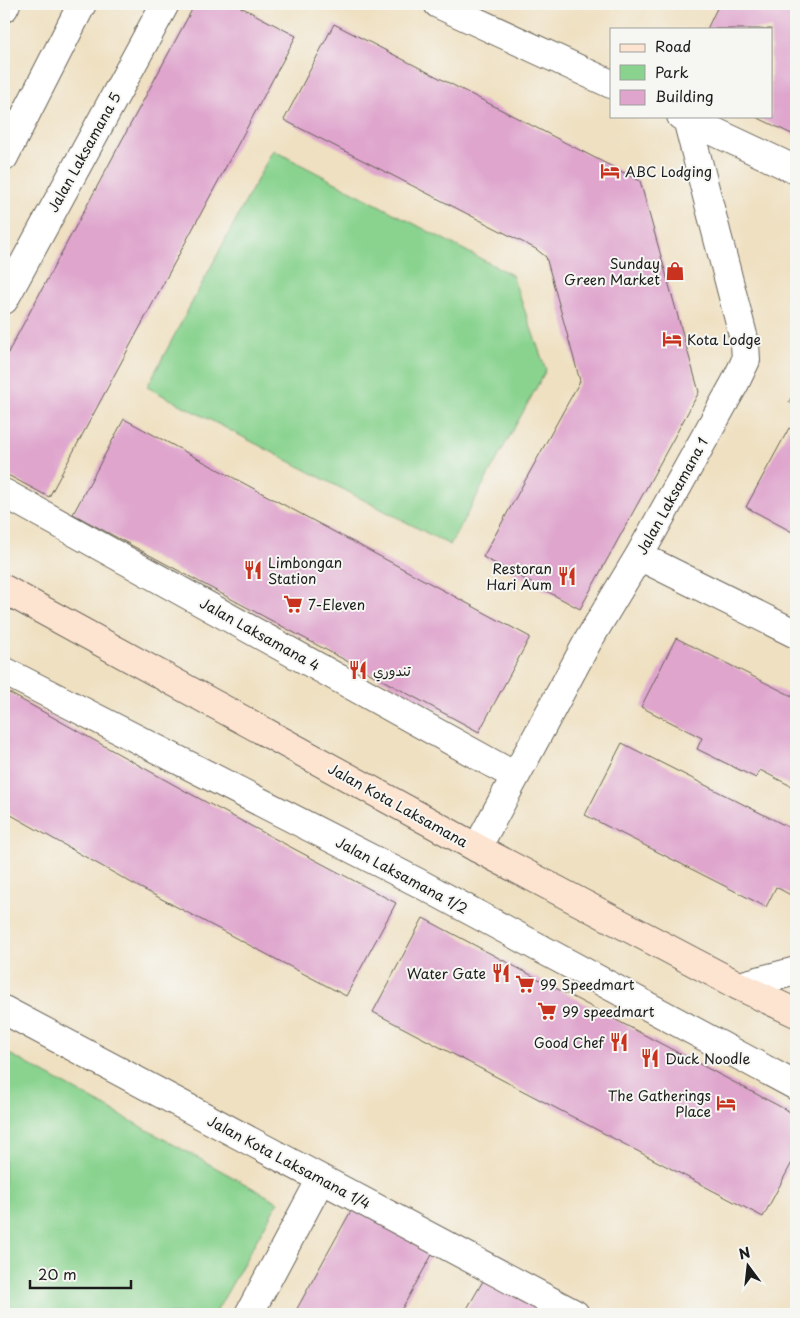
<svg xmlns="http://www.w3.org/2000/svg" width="800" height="1318" font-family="'Playpen Sans','Playpen Sans Arabic',sans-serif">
	<rect width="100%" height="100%" fill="#f6f6f2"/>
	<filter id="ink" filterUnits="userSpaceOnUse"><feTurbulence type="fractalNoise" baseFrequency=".02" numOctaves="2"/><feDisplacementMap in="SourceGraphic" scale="10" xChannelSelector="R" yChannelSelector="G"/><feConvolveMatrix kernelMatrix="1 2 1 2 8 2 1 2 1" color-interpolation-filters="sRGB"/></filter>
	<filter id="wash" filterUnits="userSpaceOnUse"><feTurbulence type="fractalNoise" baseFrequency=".0096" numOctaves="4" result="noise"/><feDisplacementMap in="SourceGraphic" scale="20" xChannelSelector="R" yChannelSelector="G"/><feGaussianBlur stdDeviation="1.12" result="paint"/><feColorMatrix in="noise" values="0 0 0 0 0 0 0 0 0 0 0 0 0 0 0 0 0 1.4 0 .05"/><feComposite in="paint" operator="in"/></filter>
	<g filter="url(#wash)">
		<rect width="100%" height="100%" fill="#efe0c1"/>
		<path fill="#89d38f" stroke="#527856" d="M273 150 512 275 546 370 450 545 147 387Z
			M4 1051 278 1202 215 1314H4Z"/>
		<g id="blocks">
			<path fill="#dfa5cd" d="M195 4H235L296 36 49 497 4 473V360Z
				M719 4H796V136L754 116H771V29H707Z
				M334 24 640 181 699 392 580 609 483 557 580 381 546 257 536 249 284 120Z
				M796 388V406L789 402Z
				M124 419 530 637 479 732 73 514Z
				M789 428 796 432V534L746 507Z
				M676 638 796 698V776L791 786 760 770 756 778 697 749 702 738 641 707Z
				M4 690 187 792 396 903 346 996 137 886 4 811Z
				M622 743 796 831V898L776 887 766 907 585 815Z
				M423 918 796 1115V1155L763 1217 373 1012Z
				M357 1200 438 1244 399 1314H294Z
				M796 1224V1234L792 1232Z
				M487 1274 561 1314H464Z"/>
		</g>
	</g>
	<g filter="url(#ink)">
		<use href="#blocks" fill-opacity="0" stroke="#666156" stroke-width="1"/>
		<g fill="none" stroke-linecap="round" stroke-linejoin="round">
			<g stroke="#666156" stroke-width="30">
				<path id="street" d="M438 4 611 84
					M4 8 6 4
					M681 116 796 170
					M4 157 82 4
					M4 300 165 4
					M4 493 515 776
					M639 556 796 634
					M4 671 417 882 796 1086
					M477 848 588 641 639 556 735 383 746 360 745 343 687 119
					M739 986 796 971
					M4 1010 575 1314
					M249 1314 321 1179"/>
			</g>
			<g stroke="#666156" stroke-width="30">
				<path id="secondary" d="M4 589 477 848 739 986 796 1013"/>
			</g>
			<use href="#street" stroke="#fff" stroke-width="28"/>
			<use href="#secondary" stroke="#fde4d1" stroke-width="28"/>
		</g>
	</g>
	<defs>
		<g id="hotel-bare" transform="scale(1.5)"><path d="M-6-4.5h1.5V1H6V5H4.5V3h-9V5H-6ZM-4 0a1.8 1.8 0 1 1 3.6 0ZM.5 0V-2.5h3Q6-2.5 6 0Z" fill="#c8321e" stroke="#f6f6f2" stroke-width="2.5" paint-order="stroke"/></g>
		<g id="shop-bare" transform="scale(1.5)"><path d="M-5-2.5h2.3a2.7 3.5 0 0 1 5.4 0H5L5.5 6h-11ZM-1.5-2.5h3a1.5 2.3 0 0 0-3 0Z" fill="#c8321e" stroke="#f6f6f2" stroke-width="2.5" paint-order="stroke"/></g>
		<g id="restaurant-bare" transform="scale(1.5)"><path d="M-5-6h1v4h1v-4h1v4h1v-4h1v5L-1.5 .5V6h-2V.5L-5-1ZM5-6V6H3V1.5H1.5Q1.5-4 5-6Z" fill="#c8321e" stroke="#f6f6f2" stroke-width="2.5" paint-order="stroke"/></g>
		<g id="supermarket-bare" transform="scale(1.5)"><path d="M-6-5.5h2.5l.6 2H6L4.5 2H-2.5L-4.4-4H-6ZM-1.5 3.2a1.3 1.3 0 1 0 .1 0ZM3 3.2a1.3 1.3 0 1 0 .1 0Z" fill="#c8321e" stroke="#f6f6f2" stroke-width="2.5" paint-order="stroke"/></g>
	</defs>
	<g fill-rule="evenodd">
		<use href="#hotel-bare" x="610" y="171"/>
		<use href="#shop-bare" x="675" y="271"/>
		<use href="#hotel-bare" x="672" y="339"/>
		<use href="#restaurant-bare" x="253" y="570"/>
		<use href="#restaurant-bare" x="567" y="576"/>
		<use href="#supermarket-bare" x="293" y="604"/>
		<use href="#restaurant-bare" x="358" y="670"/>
		<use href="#restaurant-bare" x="501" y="973"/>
		<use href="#supermarket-bare" x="525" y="984"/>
		<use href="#supermarket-bare" x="547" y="1011"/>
		<use href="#restaurant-bare" x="619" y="1042"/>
		<use href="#restaurant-bare" x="650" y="1058"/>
		<use href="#hotel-bare" x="726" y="1103"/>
	</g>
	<g text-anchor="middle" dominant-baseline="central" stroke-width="4" stroke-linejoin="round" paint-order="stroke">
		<g font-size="14" fill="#1c1c1c" stroke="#f6f6f2">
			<text transform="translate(84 152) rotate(-61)">Jalan Laksamana 5</text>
			<text transform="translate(672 496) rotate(-61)">Jalan Laksamana 1</text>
			<text transform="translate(260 634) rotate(29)">Jalan Laksamana 4</text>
			<text transform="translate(398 805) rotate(29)">Jalan Kota Laksamana</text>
			<text transform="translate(402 875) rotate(28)">Jalan Laksamana 1/2</text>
			<text transform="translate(289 1162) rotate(28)">Jalan Kota Laksamana 1/4</text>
		</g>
		<g font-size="14" fill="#1c1c1c" stroke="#f6f6f2" text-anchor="start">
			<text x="625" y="171">ABC Lodging</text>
			<text x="660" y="263" text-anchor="end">Sunday<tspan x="660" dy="16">Green Market</tspan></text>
			<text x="687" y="339">Kota Lodge</text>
			<text x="268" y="562">Limbongan<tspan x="268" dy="16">Station</tspan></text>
			<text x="552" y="568" text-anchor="end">Restoran<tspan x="552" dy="16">Hari Aum</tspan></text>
			<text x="308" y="604">7-Eleven</text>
			<text x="373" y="670">تندوري</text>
			<text x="486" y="973" text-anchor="end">Water Gate</text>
			<text x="540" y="984">99 Speedmart</text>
			<text x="562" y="1011">99 speedmart</text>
			<text x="604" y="1042" text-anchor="end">Good Chef</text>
			<text x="665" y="1058">Duck Noodle</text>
			<text x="711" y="1095" text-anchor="end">The Gatherings<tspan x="711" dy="16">Place</tspan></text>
		</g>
	</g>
	<rect width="800" height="1318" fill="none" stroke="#f6f6f2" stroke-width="20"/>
	<rect x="610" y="28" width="162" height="90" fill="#f6f6f2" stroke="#9f9f9c"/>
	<rect x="620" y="44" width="25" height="8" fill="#fde4d1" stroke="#9f9f9c"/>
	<text x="655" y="52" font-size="15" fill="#1c1c1c">Road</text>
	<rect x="620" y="65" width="25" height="15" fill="#89d38f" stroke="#9f9f9c"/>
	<text x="655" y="78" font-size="15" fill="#1c1c1c">Park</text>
	<rect x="620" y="90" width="25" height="15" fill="#dfa5cd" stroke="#9f9f9c"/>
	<text x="655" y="102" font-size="15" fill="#1c1c1c">Building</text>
	<g transform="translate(748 1266) rotate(345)" stroke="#f6f6f2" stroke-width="4" paint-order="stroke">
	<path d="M0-4L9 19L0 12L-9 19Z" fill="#1c1c1c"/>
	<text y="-8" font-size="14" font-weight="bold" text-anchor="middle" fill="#1c1c1c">N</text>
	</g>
	<path d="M30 1280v8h101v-8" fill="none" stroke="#1c1c1c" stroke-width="2.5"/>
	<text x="38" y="1280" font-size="15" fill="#1c1c1c" stroke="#f6f6f2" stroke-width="4" paint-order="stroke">20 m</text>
</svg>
